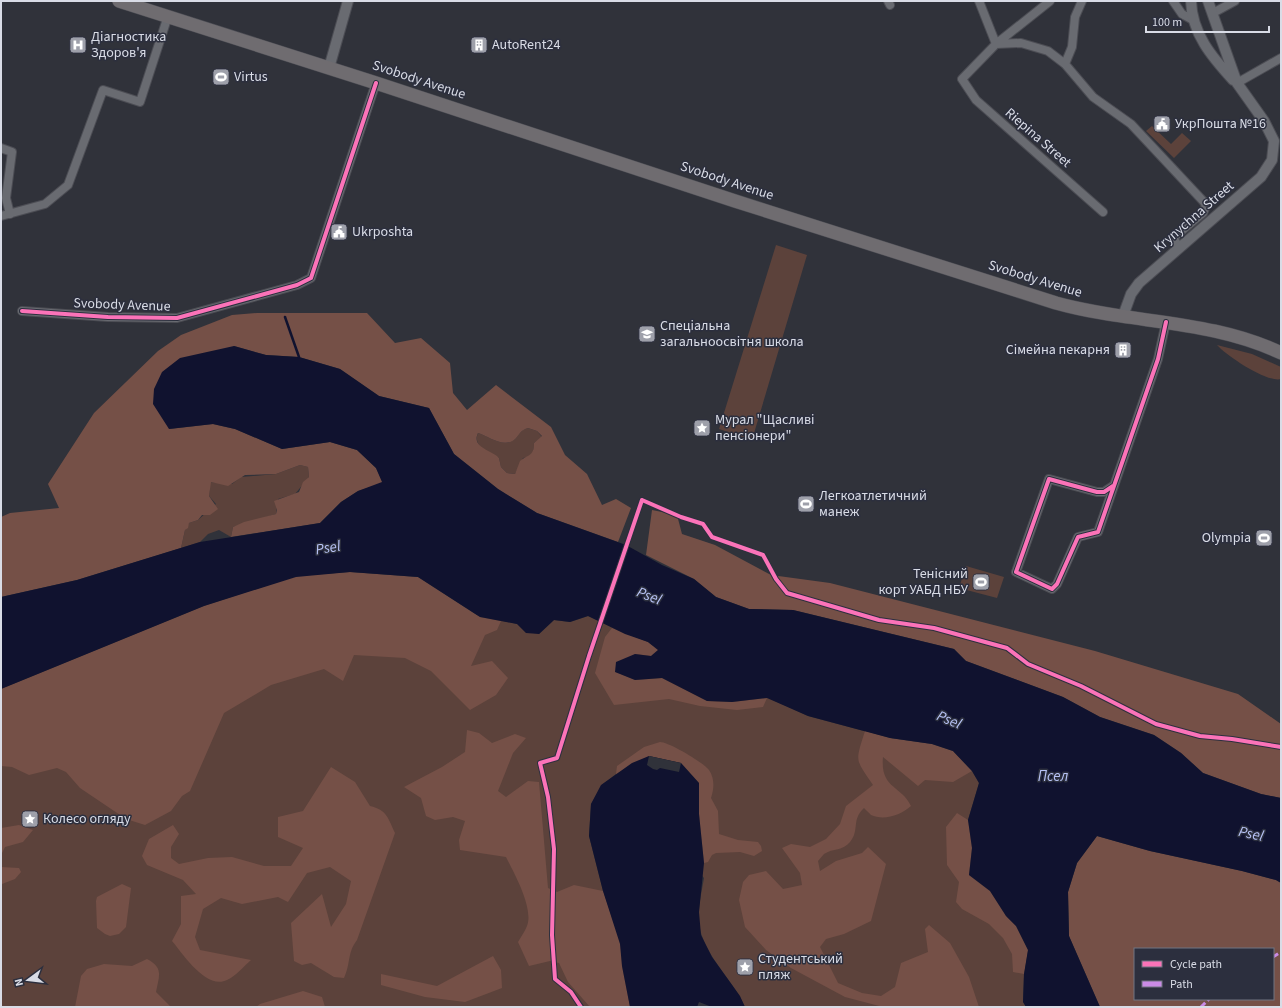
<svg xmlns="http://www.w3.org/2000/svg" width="1282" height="1008" font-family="'Source Sans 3',sans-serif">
	<rect width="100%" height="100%" fill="#30323a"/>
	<path fill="#5c423b" d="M1152 126 1171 144 1182 133 1191 141 1174 158 1146 131Z
		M776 245 807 255 752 440 719 429Z
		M1217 345 1252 354 1281 367V379C1267 383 1227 356 1217 345Z
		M528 428 537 431 542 437 534 443C534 452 533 456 523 458L515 474 507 473 501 467 499 458C490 453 472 447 478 433 489 436 505 450 516 438 520 433 521 430 528 428Z
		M300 465 308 467 309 477 295 494 278 499 276 514 233 527 231 537 219 530 208 534 200 542 181 548 185 530 189 523 198 520 216 504 209 496 210 482 232 484 241 477 276 474Z
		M966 566 1004 577 997 598 959 588Z
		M296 576 517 624 539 634 554 620 570 622 588 616 808 716 890 738 972 771 979 783 968 820 1028 950 1024 974 1023 1002 1026 1007H745C734 982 711 962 702 936 695 918 701 896 704 878L616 774 602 785 591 804 589 836 603 891 621 944 630 1007H1V689L204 606Z"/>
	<path fill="#755047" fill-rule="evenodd" d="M257 313H367L395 343 421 338 450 363 453 393 467 410 496 385 551 427 565 455 587 474 602 505 616 499 631 508 618 542 537 513 498 489 454 454 429 408 379 396 340 369 299 357 266 355 234 346 169 429 213 424 235 429 282 449 330 442 357 450 376 468 383 483 358 491 341 502 320 523 231 537 233 527 244 522 276 514 277 510 274 501 299 492 303 482 309 477 308 467 300 465 276 474 245 475 228 486 211 482 209 496 218 509 210 515H202L198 520 189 523 188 528 185 530 181 548 77 580 1 597V517L10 513 59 508 48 484 94 413 158 351 181 335 232 315ZM528 428 537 431 542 436 534 443C534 456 529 454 520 461L515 474 507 473 501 467 499 458C492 450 471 448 478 433 488 436 503 448 514 440 519 436 520 430 528 428Z
		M652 510 677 515 682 534 715 545 771 575 830 583 1095 651 1238 694 1281 724V798L1261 794 1203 773 1181 753 1154 735 1100 717 1063 697 966 661 954 649 793 610 749 609 716 597 694 579 646 555Z
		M350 572 418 577 480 617 501 621 497 630 485 635 471 666 492 661 508 678 496 695 470 710 431 671 405 658 354 655 343 681 324 669 271 685 224 713 190 791 182 796 171 811 145 825 126 819 80 788 66 772 57 768 29 775 12 767 1 766V689L204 606 296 576Z
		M612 628 648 642 658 650 651 656 635 654 616 672 635 680 662 678 707 701 732 702 767 698 763 707 737 710 700 706 669 699 614 705 595 673 605 637Z
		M467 730 479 733 492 743 515 734 526 738 513 753 498 791 506 797 528 781 539 782 548 888 557 892 574 885 603 891 621 944 622 966 630 1007H590L568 982 559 963 550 961 529 966 518 942C521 937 525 931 527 926 534 908 514 873 506 857L460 850 459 840 465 821 453 817 435 820 426 816 421 798 404 787 442 767 465 752Z
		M865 731 890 738 932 744 953 751 972 771 953 782 925 780 918 786 883 757C880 789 901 785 911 806 901 815 884 821 871 815 869 813 866 810 864 808 851 820 860 830 850 842 843 851 833 848 824 854 822 856 820 859 818 861L820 871 836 861 862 853 868 847 886 864 871 921 844 934 826 939 820 947 838 983 862 993 881 996 895 987 901 963 928 952 925 929 929 925 950 943 969 977 979 1007H883L845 997 791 968 766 950 745 927 739 900 743 882 749 875 766 871 783 889 802 885 800 873 782 848 791 844 810 847 826 839 840 824 846 806 873 785C855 758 855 763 865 731Z
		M660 742C669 742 704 763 709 770 715 779 714 789 711 798L718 811 719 834 738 840 758 842 761 846 762 851 754 856 740 852 716 853 712 855 708 862 704 863 699 814V783L681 763 649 756 616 774 617 766 644 747Z
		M331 767 355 782 370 806C387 810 388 818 395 833L357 940C347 953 351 963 344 978L334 977 311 963 302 965 294 961 291 923 322 894 331 927 346 904 351 881 330 867 307 873 288 902 278 897 242 904 221 898 203 909 195 937 200 950 251 960C244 966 236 976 227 980 206 990 183 954 172 941L181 924V896L196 894 183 880 147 865 142 856 149 839 173 825 179 834 171 847V858L179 864 208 858 232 857 264 866H291L303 848 278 837V817L303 811Z
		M957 813 968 820 972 848 969 875 990 891 1006 916 1016 926 1028 950 1024 974 1013 972 1012 954 1003 938 989 924 962 909 956 902 959 882 947 865 946 827Z
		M19 825 33 830 23 842 5 847 1 855V828Z
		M1097 836 1150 851 1242 871 1276 880 1281 883V1007H1100L1069 936 1068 892 1077 863ZM1135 949H1273V999H1135Z
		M1 867 19 868 21 872 15 879 2 884Z
		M122 884 131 888 126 927 119 934 110 936 105 934 97 928 96 901 97 897Z
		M493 956 501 970 502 988 465 1002 425 997 381 985V974L437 986Z
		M147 959C164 968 159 976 156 992L171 1007H75L81 976 87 969 104 964 132 966Z
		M303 991 322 997 325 1007H256L260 1004Z"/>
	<path fill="#10122f" d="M234 346 266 355 299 357 340 369 379 396 429 408 454 454 498 489 537 513 626 545 662 565 694 579 716 597 749 609 793 610 954 649 966 661 1063 697 1100 717 1154 735 1181 753 1203 773 1261 794 1281 798V883L1276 880 1242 871 1150 851 1097 836 1077 863 1068 892 1069 936 1100 1007H1026L1023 1002 1024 974 1028 950 1016 926 1006 916 990 891 969 875 972 848 968 820 979 783 972 771 953 751 932 744 890 738 808 716 767 698 732 702 707 701 662 678 635 680 615 672 616 662 635 654 651 656 658 650 648 642 625 634 588 616 570 622 554 620 539 634 526 633 517 624 480 617 418 577 350 572 296 577 204 606 1 689V597L77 580 200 542 320 523 341 502 358 491 382 482 376 468 357 450 330 442 282 449 235 429 213 424 169 429 153 404 154 389 162 372 180 358Z
		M649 756 681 763 699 783V814L704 863 699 912 701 935 712 957 740 996 745 1007H712L699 1002 697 1007H630L622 966 620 944 603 891 589 836 591 804 601 785 632 763Z"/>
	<path fill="#30323a" d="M649 756 681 763 679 772 660 768 657 770 653 769 647 765Z"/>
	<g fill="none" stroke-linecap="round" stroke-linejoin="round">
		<path stroke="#10122f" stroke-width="2.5" d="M285 317 299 357"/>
		<g stroke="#4c4d54" stroke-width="10">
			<path id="minor" d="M888 1 890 5
				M979 1 996 44 1021 43 1048 51 1065 64 1093 97 1131 124 1204 202 1206 206 1203 213 1173 238 1180 248
				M1050 1 996 44 962 79 976 100 1103 212
				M1173 1 1182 14 1193 20
				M1213 13 1235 1
				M1065 64 1072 47 1075 17 1082 1
				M1237 83 1281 58
				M1 148 12 152 6 198 10 214
				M1 216 45 204 68 185 103 90 140 102 168 16
				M22 311 108 317 177 318 297 285 311 278 376 83
				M1113 486 1104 492H1097L1049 479 1016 572 1052 589 1057 584 1078 537 1098 532 1158 359 1166 322"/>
		</g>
		<g stroke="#4c4d54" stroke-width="12">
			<path id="tertiary" d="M1191 1C1192 34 1212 57 1233 80
				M329 68 348 1
				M1123 316 1131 294 1139 283 1261 177 1272 160 1274 141 1264 121 1237 83 1208 1"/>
		</g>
		<g stroke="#4c4d54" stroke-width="14">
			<path id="primary" d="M119 1 376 83 735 201 1056 303C1131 324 1210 319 1281 353"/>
		</g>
		<use href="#minor" stroke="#696b71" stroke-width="8"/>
		<use href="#tertiary" stroke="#696b71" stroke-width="10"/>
		<use href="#primary" stroke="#6f6c70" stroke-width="13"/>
		<path stroke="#ca8be6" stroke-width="3" stroke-dasharray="6 3" stroke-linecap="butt" d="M1273 957 1281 952
			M1201 1007 1209 999"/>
		<g stroke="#2c2f3e" stroke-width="6">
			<path id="cycleway" d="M22 311 108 317 177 318 297 285 311 278 376 83
				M1113 486 1104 492H1097L1049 479 1016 572 1052 589 1057 584 1078 537 1098 532 1158 359 1166 322
				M581 1007 571 992 555 979 552 935 554 849 548 797 540 763 557 758 589 656 642 500 681 517 703 524 712 537 763 555 776 579 787 593 879 620 934 628 1007 648 1028 664 1081 686 1156 724 1200 736 1232 739 1281 747"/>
		</g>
		<use href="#cycleway" stroke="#fb73b8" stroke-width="4"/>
	</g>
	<defs>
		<g id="hospital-square" transform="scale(0.9)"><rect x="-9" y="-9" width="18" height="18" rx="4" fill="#9ea0aa" stroke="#2c2f3e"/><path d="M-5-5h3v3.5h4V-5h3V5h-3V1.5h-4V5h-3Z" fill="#fff"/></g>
		<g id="building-square" transform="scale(0.9)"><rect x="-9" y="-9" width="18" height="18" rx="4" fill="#9ea0aa" stroke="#2c2f3e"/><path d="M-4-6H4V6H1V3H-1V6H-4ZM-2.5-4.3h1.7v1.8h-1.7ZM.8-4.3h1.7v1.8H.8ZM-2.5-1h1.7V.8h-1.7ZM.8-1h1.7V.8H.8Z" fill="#fff"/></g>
		<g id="stadium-square" transform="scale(0.9)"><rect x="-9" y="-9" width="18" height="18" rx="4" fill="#9ea0aa" stroke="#2c2f3e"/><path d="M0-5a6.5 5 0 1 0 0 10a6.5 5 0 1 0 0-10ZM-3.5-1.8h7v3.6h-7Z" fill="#fff"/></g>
		<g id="civic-square" transform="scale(0.9)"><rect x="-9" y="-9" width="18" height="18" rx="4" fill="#9ea0aa" stroke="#2c2f3e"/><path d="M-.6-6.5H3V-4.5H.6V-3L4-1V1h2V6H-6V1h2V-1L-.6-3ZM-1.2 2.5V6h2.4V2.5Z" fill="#fff"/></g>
		<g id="school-square" transform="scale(0.9)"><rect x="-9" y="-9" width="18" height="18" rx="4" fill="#9ea0aa" stroke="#2c2f3e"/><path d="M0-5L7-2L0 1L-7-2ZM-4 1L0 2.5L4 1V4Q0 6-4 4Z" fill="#fff"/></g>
		<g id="sight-square" transform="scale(0.9)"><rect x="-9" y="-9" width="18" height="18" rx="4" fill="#9ea0aa" stroke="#2c2f3e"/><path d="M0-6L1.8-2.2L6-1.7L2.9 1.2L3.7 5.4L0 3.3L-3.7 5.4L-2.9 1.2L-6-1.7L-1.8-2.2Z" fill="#fff"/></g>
	</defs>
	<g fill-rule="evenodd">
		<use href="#hospital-square" x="78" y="45"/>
		<use href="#building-square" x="479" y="45"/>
		<use href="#stadium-square" x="221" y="77"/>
		<use href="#civic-square" x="1162" y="124"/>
		<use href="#civic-square" x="339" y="232"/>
		<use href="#school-square" x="647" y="334"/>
		<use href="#building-square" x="1123" y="350"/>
		<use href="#sight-square" x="702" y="428"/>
		<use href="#stadium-square" x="806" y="504"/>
		<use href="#stadium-square" x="1264" y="538"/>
		<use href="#stadium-square" x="981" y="582"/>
		<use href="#sight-square" x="30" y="819"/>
		<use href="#sight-square" x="745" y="967"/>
	</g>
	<g text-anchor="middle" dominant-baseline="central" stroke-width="3" stroke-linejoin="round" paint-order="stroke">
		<g font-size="14" fill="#d9dce6" stroke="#2c2f3e" text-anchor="start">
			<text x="91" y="37">Діагностика<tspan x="91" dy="16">Здоров'я</tspan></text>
			<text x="492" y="45">AutoRent24</text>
			<text x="234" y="77">Virtus</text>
			<text x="1175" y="124">УкрПошта №16</text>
			<text x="352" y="232">Ukrposhta</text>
			<text x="660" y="326">Спеціальна<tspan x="660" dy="16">загальноосвітня школа</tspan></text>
			<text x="1110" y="350" text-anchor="end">Сімейна пекарня</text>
			<text x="715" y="420">Мурал "Щасливі<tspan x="715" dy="16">пенсіонери"</tspan></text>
			<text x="819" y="496">Легкоатлетичний<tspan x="819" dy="16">манеж</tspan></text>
			<text x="1251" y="538" text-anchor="end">Olympia</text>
			<text x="968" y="574" text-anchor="end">Тенісний<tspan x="968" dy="16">корт УАБД НБУ</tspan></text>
			<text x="43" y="819">Колесо огляду</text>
			<text x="758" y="959">Студентський<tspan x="758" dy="16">пляж</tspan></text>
		</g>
		<g font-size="14" fill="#d9dce6" stroke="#2c2f3e">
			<text transform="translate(419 80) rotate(18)">Svobody Avenue</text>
			<text transform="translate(1038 138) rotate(41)">Riepina Street</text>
			<text transform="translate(727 181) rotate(18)">Svobody Avenue</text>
			<text transform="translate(1194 217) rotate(-41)">Krynychna Street</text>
			<text transform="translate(1035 279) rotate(17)">Svobody Avenue</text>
			<text transform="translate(122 305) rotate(2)">Svobody Avenue</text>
		</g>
		<g font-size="15" font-style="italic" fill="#b7c2f5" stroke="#2c2f3e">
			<text transform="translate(328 548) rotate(-9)">Psel</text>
			<text transform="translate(649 596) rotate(21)">Psel</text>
			<text transform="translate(949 720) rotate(23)">Psel</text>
			<text x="1053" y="776">Псел</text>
			<text transform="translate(1251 834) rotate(12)">Psel</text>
		</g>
	</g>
	<rect width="1282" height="1008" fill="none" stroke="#d9dce6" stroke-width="4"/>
	<rect x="1134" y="948" width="140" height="52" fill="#2c2f3e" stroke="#717481"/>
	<rect x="1142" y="961" width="20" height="6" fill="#fb73b8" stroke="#717481"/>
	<text x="1170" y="968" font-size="12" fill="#d9dce6">Cycle path</text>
	<rect x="1142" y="981" width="20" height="6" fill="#ca8be6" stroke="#717481"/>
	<text x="1170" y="988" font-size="12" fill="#d9dce6">Path</text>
	<g transform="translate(28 980) rotate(255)" stroke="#2c2f3e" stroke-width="3" paint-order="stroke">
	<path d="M0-3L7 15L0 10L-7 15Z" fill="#d9dce6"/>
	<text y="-6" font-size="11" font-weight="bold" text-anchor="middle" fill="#d9dce6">N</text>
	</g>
	<path d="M1146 26v6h123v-6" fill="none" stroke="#d9dce6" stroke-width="2"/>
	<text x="1152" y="26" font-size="12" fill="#d9dce6" stroke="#2c2f3e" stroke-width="3" paint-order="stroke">100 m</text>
</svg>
